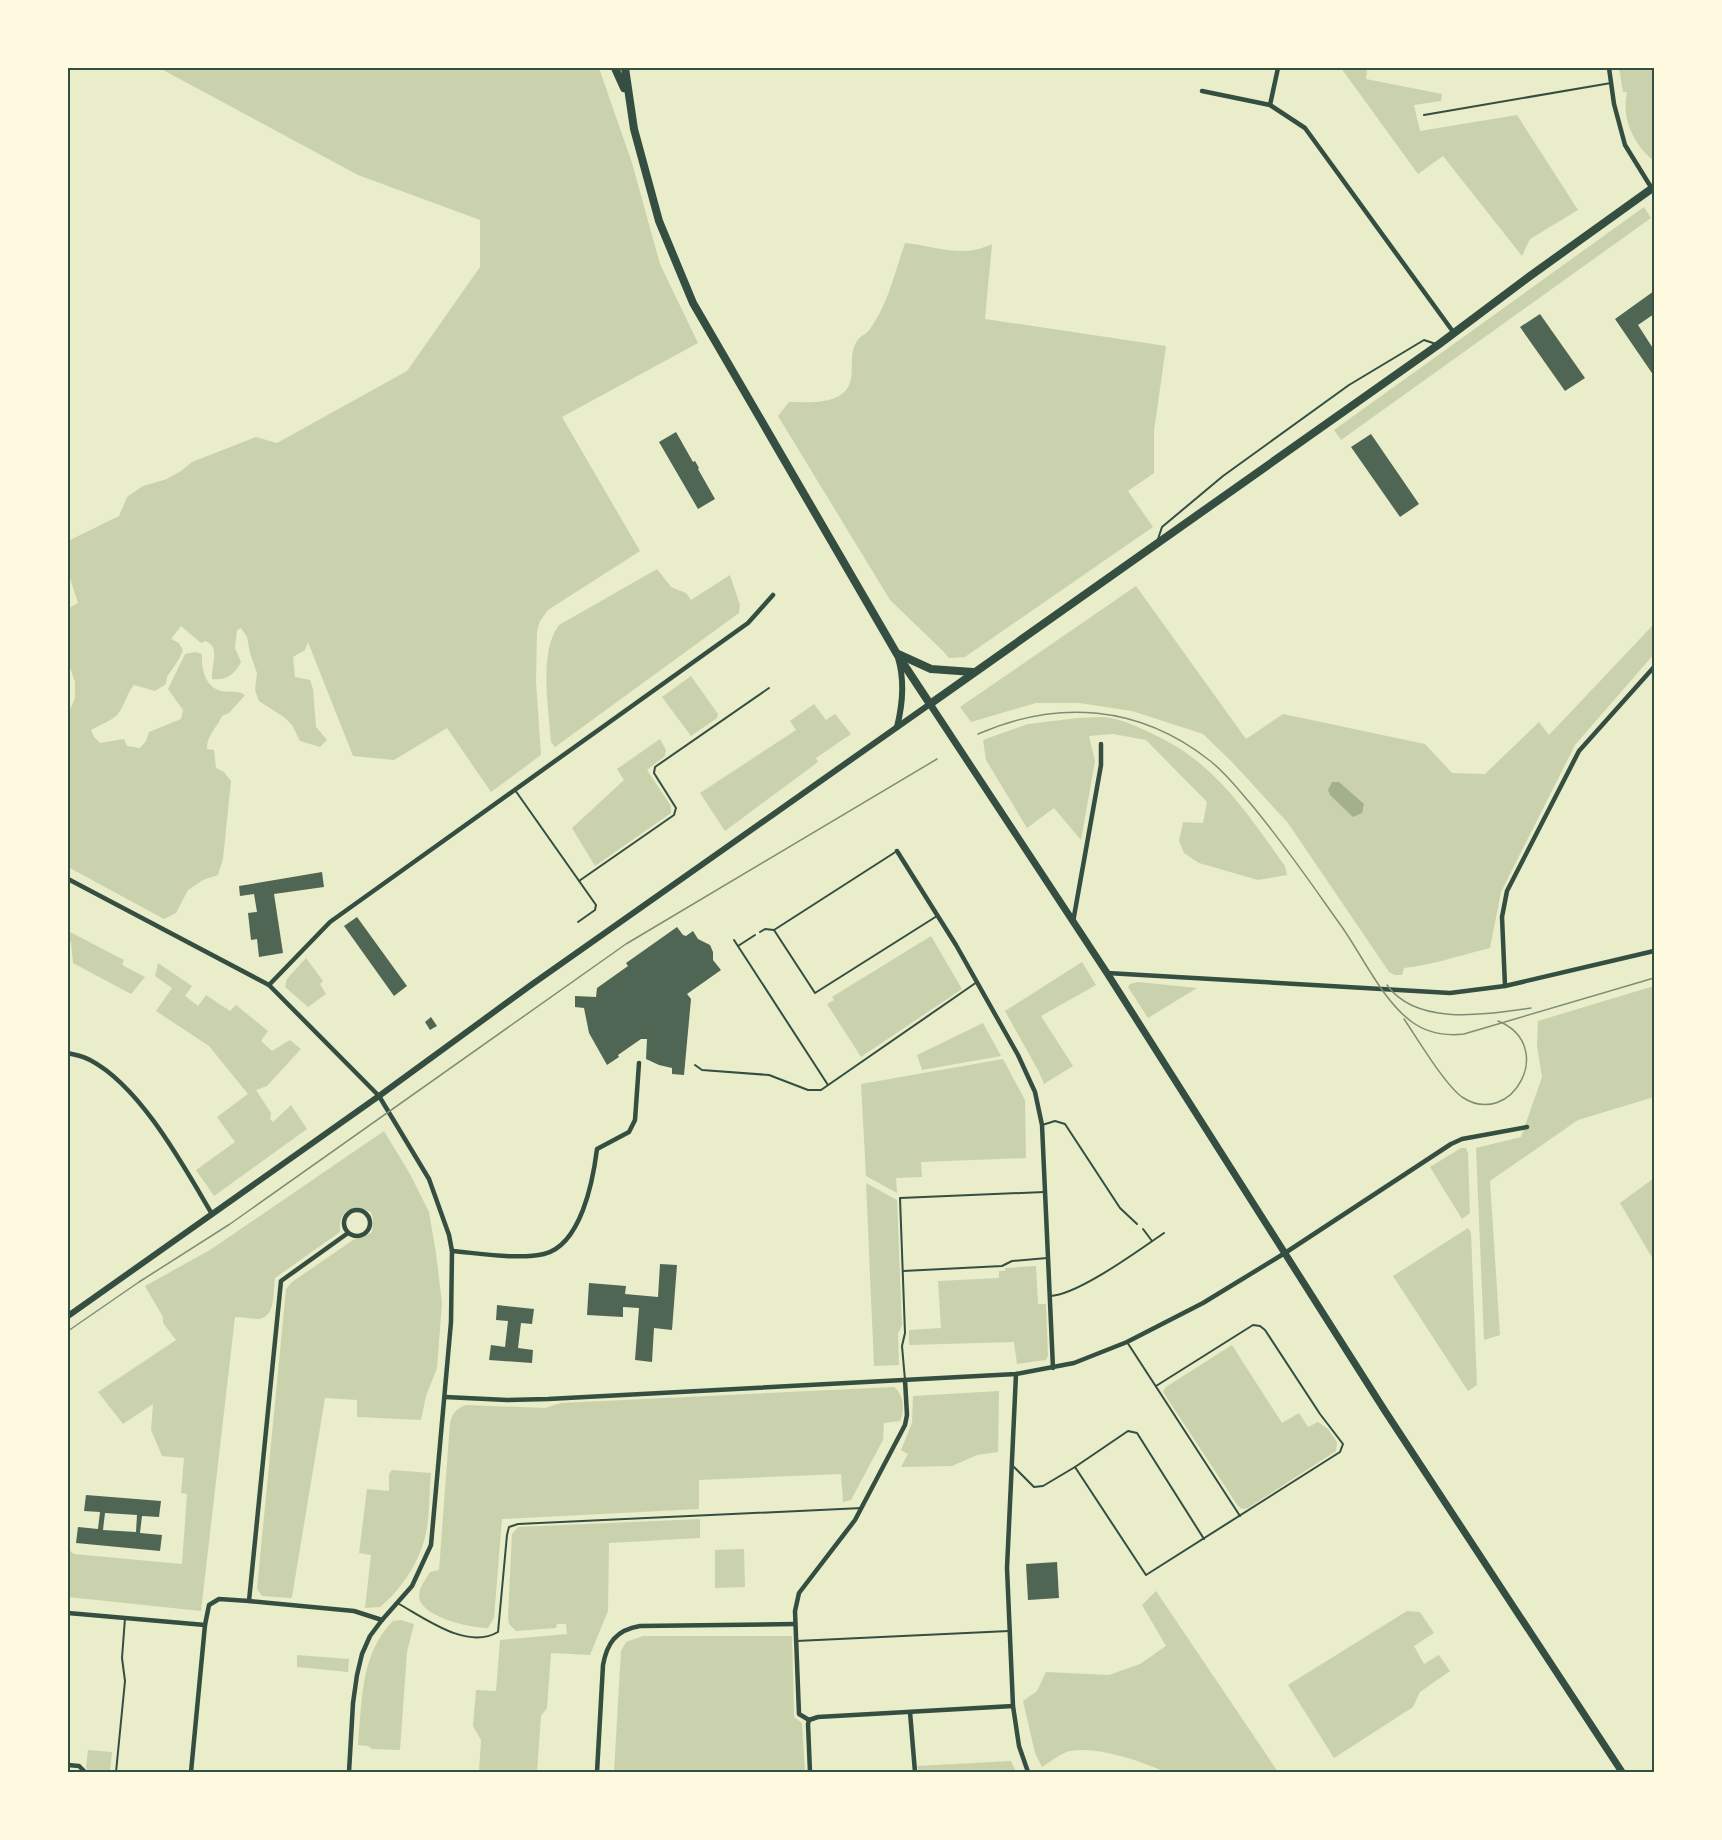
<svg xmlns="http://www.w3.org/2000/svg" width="1722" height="1840" viewBox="0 0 1722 1840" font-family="'Golos Text',sans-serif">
  <rect width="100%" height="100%" fill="#e9edc9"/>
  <g fill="#cad2ad">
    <path d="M172,68h427l33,95 28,101 38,79 -136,74 78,134 -92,59 -8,11 -3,10 -1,51 5,73 -50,37 -44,-64 -53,32 -41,-4 -45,-114 -3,8 -12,7 2,20 15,3 3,9 3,38 11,13 -7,7 -20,-6 -8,-16 -7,-7 -26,-17 -4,-11 2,-17 -7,-20 -3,-16 -6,-9 -4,2 -2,18 6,14c-6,12 -15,19 -29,17 -1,-14 9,-33 -7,-38l-4,2 -20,-17 -10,13 8,4 4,7 -4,9 -12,18 -1,7 -11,7 -21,-6c-8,9 -9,21 -17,30 -6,6 -18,10 -26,15l3,7 6,6 24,-4 3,7 13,2 6,-7 3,-9 32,-13 2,-9 -15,-21 17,-35 10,-2 7,2c-1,14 3,33 19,37 9,2 15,-2 24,4l-16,18 -7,3c-5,12 -15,18 -15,33l7,1 2,18 8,4 7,9 -8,78 -5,16 -15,5 -15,10 -12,23 -12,6 -96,-52v-153l7,-16v-16l-7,-20 1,-54 9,-5 -10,-31v-31l51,-25 8,-19 16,-11 24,-7 14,-8 11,-9 64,-25 21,6 130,-72 73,-104v-47l-122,-45 -195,-105z"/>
    <path d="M1341,68h26l-1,11 76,15 -1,7 -27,4 6,26 97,-16 61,95 -48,29 -8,17 -79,-100 -25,18z"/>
    <path d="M1619,68h35v93c-20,-16 -33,-42 -27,-69h-4z"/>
    <path d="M1644,207l7,11 -310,222 -7,-10z"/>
    <path d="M905,243c32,3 56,16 87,1l-7,75 181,27 -12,85v42l-26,18 25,36 -188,130 -16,1 -6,-7 -53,-51 -112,-184 11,-14c15,0 36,2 50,-6 22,-13 6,-37 18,-55 3,-5 10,-7 13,-12 18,-25 25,-57 35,-86z"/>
    <path d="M657,569l14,18 15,6 5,7 39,-25 10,30 -1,8 -184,134 -4,-5c-2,-34 -13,-89 8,-117z"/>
    <path d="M1136,586l110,153 37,-25 142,30 27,29 33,1 54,-52 10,13 105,-111v30l-79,91 -74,147 -11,56c-29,7 -57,17 -86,20l-2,7h-7l-6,-3 -101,-149 -56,-61 -29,-28 -71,-23 -53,-8h-43l-65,19 -11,-15z"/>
    <path d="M691,676l27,38 -1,4 -26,18 -29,-39z"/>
    <path d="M814,704l12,16 9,-6 16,20 -35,24 2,4 -93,69 -25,-38 96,-63 -6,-9z"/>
    <path d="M1078,718c10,0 22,-2 32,0 14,2 30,10 43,16 63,29 93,78 132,132l2,9 -29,5 -59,-17 -15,-10 -5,-12 4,-19 20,1 4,-21 -61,-62 -33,-6 -24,2 6,25 -14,79 -27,-32 -27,20 -41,-68 -3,-20 45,-16z"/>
    <path d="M660,739l6,11 -1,6 -18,14 24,36v7l-76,53 -23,-38 52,-48 -7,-11z"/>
    <path d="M68,931l56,29 -2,5 23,12 -14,17 -58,-31 -2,-21 -3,-1z"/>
    <path d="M931,936l31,53 -101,68 -34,-53 7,-4 -2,-3z"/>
    <path d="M306,958l17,23 -3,3 6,10 -18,13 -23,-20 2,-8z"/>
    <path d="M1082,962l14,23 -55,31 32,50 -29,18 -5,-12 -34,-61z"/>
    <path d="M158,963l34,23 -7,10 13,10 8,-11 24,16 6,-6 32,26 -7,10 11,10 18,-11 11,9 -34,37 -11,4 15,23 -1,6 3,3 18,-17 16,24 -93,67 -18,-26 39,-28 -18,-25 31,-23 -39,-48 -53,-35 16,-23 -17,-12z"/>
    <path d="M1138,982l59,6 -49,30 -20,-31 2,-3z"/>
    <path d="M1654,986v111l-76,23 -88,61 10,154 -16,5 -8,-192 45,-11 21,-60 -5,-31 1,-25z"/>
    <path d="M983,1023l18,33 -79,14 -5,-15z"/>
    <path d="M1003,1059l22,41 1,58 -105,4 1,15 -26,1 1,15 -31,-17 -5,-92z"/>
    <path d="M384,1131l26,43 19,38 7,41 6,50 -5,65 -11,28 -5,24 -64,-3v-17l-32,-2 -33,199 -2,1 -28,-2 -5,-7 29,-300 6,-7 61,-42 10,-3 9,-5 1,-13 -2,-7c-19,-9 -33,-2 -31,20l-65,46c-2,13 1,39 -16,41 -8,0 -17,-2 -24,-2l-34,294 -133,-14v-48l6,5 108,10 5,-70 -6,-1 3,-35 -22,-2 -11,-26 2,-26 -30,20 -25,-32 78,-52 -13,-17v-6l-18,-31 65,-36z"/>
    <path d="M1461,1148h5l2,5 2,60 -8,6 -32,-52z"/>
    <path d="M1654,1178v83l-34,-58z"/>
    <path d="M866,1183l31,17 5,125 -4,9 1,31 -25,1z"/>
    <path d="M1468,1228l3,5 6,152 -9,6 -75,-115z"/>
    <path d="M1036,1266l2,38h8l2,52 -2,4 -29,4 -3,-22 -105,3v-15l32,-2 -3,-47 61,-3v-7h6v-3z"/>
    <path d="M1232,1345l50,78 17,-10 9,14 10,-5 10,7 9,13 -1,9 -88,57 -6,1 -4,-3 -75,-114 3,-5z"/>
    <path d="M894,1387c10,8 11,23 6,34l-16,2 -1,17 -32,60 -8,2 -2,-28 -142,6v29l-197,10 -8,99 -6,10c-16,0 -71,-11 -69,-34 1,-8 8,-16 11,-22l9,-2 11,-147c3,-11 6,-14 16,-18l79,3 16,-5z"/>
    <path d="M999,1391l-1,61 -21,3 -25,11 -51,1 7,-13 -7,-4 11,-27 1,-27z"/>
    <path d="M392,1470l39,3c-2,20 -1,41 -5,60 -6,28 -24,56 -46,74l-15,1 6,-53 -12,-2 8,-64 22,2v-17z"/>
    <path d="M700,1519v19l-91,5 -1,68 -18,44 -39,-2 -4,55 -6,8 -4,56h-58l2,-32 -8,-14 3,-36 20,1 4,-51 67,-6 -1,-10h-9l-1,4 -40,3 -7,-7 -1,-7 4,-83 6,-7z"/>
    <path d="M744,1549l1,38 -30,1v-38z"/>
    <path d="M1156,1591l122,181h-113c-24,-11 -68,-26 -95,-21 -9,2 -20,11 -28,16l-7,-14 -12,-52 14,-10 9,-19 63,3 31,-11 26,-18 -24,-41z"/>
    <path d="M1407,1611l13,1 14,21 -20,13 10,18 15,-9 11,16 -30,21 -7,15 -79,51 -46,-73z"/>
    <path d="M401,1620l13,4 -7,28 -7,98 -28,-1 -4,-3 -10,-1c4,-43 2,-91 35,-124z"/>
    <path d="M643,1636h149l2,81 8,6 3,49h-191l7,-121 5,-9z"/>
    <path d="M297,1655l52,4 -1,13 -51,-5z"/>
    <path d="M88,1750l24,2 -2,20h-22l-2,-5z"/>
    <path d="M1011,1761l5,11h-97l-2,-6z"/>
  </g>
  <path fill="#a3b18a" d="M1332,782h7l25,22 -2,9 -9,4 -23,-22 -2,-5z"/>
  <g fill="#4f6655" fill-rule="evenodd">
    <path d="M1654,291v23l-16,11 16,25v26l-39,-57z"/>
    <path d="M1540,314l45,64 -20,13 -45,-64z"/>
    <path d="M676,432l17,30 2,-1 4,7 -1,1 17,30 -17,10 -39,-67z"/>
    <path d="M1371,434l48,70 -19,13 -49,-70z"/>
    <path d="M322,872l2,15 -50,7 9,59 -24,4 -2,-18 -6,1 -3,-27 9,-1 -3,-18 -14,2 -1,-10z"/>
    <path d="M357,917l50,69 -13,10 -50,-70z"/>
    <path d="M677,927l6,8 3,1 7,-5 5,8 12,6 3,7v8l8,10 -34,24 4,5 -7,76 -12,-1v-6l-13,-3 -13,-6 1,-20h-6l-23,16 1,2 -12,8 -18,-32 -5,-25 -9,-1v-11l21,1 1,-9 31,-22 -2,-3z"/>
    <path d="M431,1017l6,9 -7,4 -5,-8z"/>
    <path d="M660,1264l17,1 -5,65 -18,-2 -2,34 -17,-2 4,-52 -16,-1v10l-36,-2 2,-32 37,3 -1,8 33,3z"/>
    <path d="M497,1305l37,4 -2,15 -11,-1 -3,25 15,2 -1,13 -43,-3 2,-15 14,2 3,-26 -12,-1z"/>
    <path d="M86,1495l75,6 -2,16 -17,-1 -2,17 22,2 -2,16 -84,-8 2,-16 20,2 2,-17 -16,-1zM105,1513l32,2 -1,17 -33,-2z"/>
    <path d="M1057,1562l2,36 -31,2 -2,-36z"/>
  </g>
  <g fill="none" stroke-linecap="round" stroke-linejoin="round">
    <g stroke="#344e41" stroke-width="2">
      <path d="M1424,115l187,-32"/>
      <path d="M1158,539l4,-12 61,-51 126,-91 75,-45 12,4"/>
      <path d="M515,790l81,115 -1,5 -17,12"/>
      <path d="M897,851l-123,79 41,63 122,-77"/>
      <path d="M579,881l95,-66 2,-7 -22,-35 1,-6 114,-79"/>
      <path d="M760,932l5,-3 9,1"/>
      <path d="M734,940l94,145"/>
      <path d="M738,946l17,-11"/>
      <path d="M695,1065l7,5 67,5 39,15h13l156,-108"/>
      <path d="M1042,1125l13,-4 10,3 55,84 17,16"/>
      <path d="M1143,1229l9,12"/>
      <path d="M903,1271l99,-5 10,-5 35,-3"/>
      <path d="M1050,1296c28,-1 89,-46 114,-63"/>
      <path d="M1127,1342l113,174"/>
      <path d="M905,1380l-3,-34 3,-13 -5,-135 144,-6"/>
      <path d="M1013,1466l21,21 9,-1 32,-19 71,108 194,-123 3,-8 -23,-30 -55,-84 -5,-4 -7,-1 -97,61"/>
      <path d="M1075,1467l53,-36 9,2 67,106"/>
      <path d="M399,1604c27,15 68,46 99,28l9,-97 2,-8 9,-3 344,-16"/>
      <path d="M796,1641l213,-10"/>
      <path d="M116,1772l9,-91 -3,-23 3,-40"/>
    </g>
    <g stroke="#344e41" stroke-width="4.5">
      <path d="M1609,68l5,36 11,41 29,47"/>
      <path d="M1202,91l68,14 35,23 149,205"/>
      <path d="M1270,105l8,-37"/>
      <path d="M897,851l59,94 62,110 17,37 7,33 11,243"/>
      <path d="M68,879l201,106 110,111 50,83 20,56 3,16 -1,71 -20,223 -19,41 -30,34 -12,16 -8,18 -5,21 -4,28 -4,69"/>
      <path d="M1073,922l28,-157v-21"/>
      <path d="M1107,973l343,20 55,-7 149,-35"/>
      <path d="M269,985l61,-63 418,-299 25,-28"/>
      <path d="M1505,986l-3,-69 5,-26 72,-140 75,-84"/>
      <path d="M68,1053c7,2 15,3 22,7 50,26 93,105 122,154"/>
      <circle cx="357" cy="1223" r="13"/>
      <path d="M452,1251c25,2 67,9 92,3 37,-9 49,-73 53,-105l32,-17 6,-12 4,-57"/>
      <path d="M1016,1374l-9,194 6,138 6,40 9,26"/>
      <path d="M445,1397l62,3 41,-1 468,-25 58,-11 53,-21 76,-39 82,-50 166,-109 11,-5 65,-12"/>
      <path d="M249,1601l32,-320 67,-48"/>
      <path d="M68,1613l137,12"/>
      <path d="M910,1712l5,60"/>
      <path d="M809,1720l-10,-6 -4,-103 4,-18 56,-73 50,-95 2,-10 -2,-35"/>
      <path d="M809,1720l9,-3 195,-11"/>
      <path d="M809,1720l-1,4 2,48"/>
      <path d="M68,1765l11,1 6,6"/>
      <path d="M191,1772l14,-147 4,-20 10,-6 30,2 105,10 28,9"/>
      <path d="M597,1772l6,-107c4,-22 13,-35 37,-39l155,-2"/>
    </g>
    <g stroke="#344e41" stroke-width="6">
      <path d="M897,727c6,-24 8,-46 1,-69"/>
      <path d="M68,1316l311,-220 152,-111 399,-281"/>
    </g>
    <path stroke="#344e41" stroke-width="7" d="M930,704l177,269 278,438 237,361"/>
    <g stroke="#344e41" stroke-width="8">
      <path d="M615,68l9,20"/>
      <path d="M625,68l9,61 25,92 34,82 204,351 33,50 508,-359 92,-69 124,-89"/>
      <path d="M898,654l33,15 42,3"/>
    </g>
    <g stroke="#7c8e77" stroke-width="1.5">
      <path d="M978,734c80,-35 161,-29 231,26 16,12 28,28 41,43 33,39 62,82 92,124 21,30 41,74 70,95 15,11 34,14 52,12l190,-56"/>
      <path d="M1387,985c30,42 100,29 144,23"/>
      <path d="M1404,1019c13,19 41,66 58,78 50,33 96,-52 36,-76"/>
      <path d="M68,1331l71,-49 91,-58 396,-280 311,-185"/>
    </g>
  </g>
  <rect width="1722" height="1840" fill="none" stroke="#fefae0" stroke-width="138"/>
  <rect x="69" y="69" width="1584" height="1702" fill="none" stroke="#344e41" stroke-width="2"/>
</svg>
